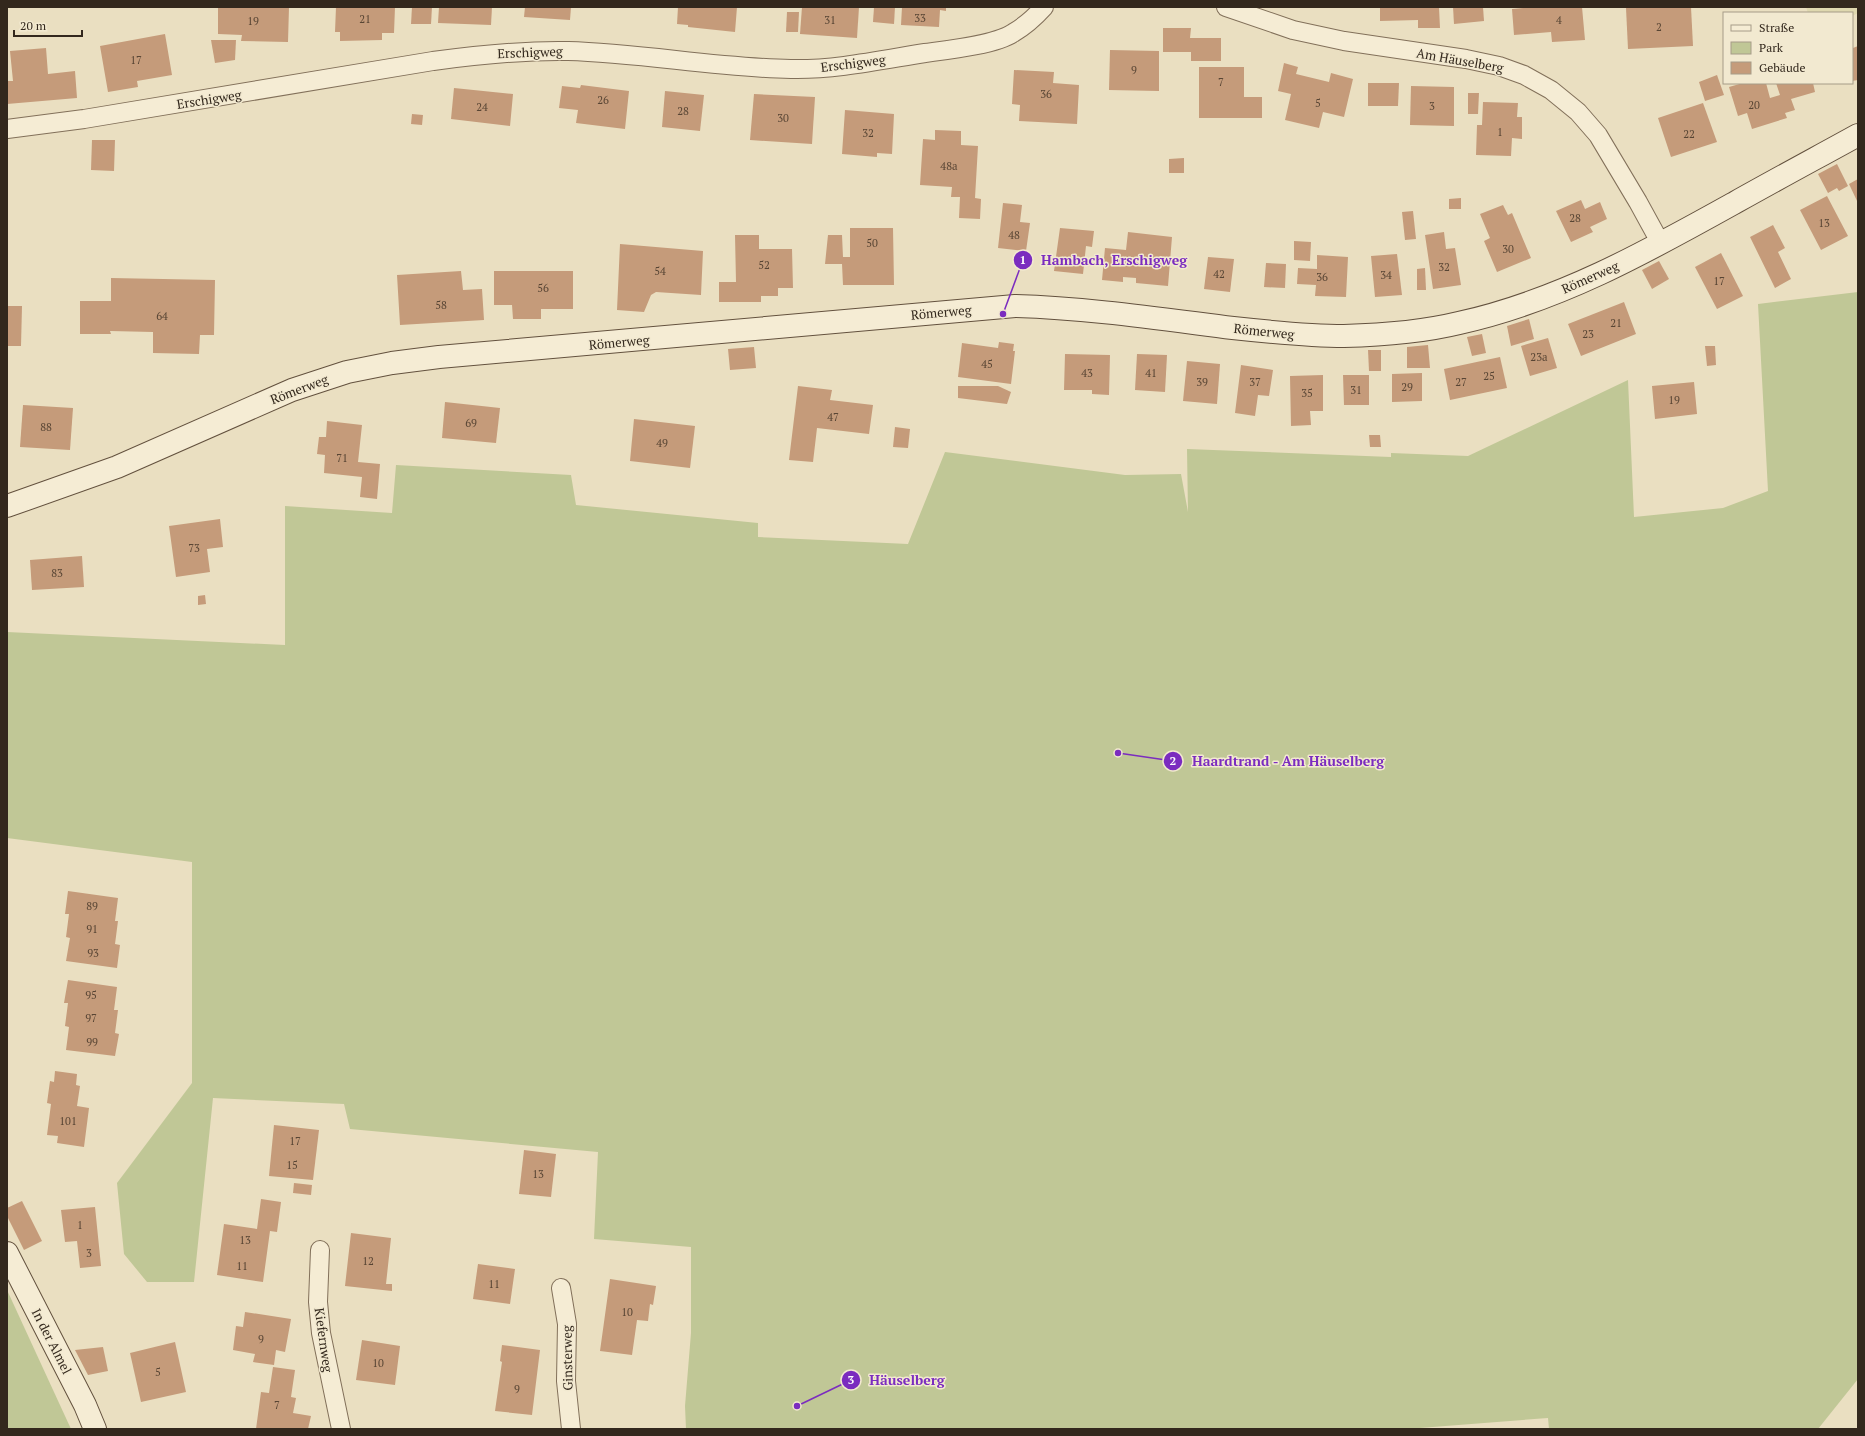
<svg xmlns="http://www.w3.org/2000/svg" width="1865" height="1436" viewBox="0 0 1865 1436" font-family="'PT Serif',serif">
  <rect width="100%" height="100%" fill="#eadfc1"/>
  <path fill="#dfd8af" d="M1806,7h52v6l-6,3v-3h-44z"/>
  <g fill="#c0c796">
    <path d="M1858,292v1087l-40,50h-269l-1,-11 -141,11h-721l-1,-23 6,-73v-86l-97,-8 4,-87 -248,-23 -6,-25 -131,-6 -19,184h-47l-23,-28 -7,-71 75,-100v-221l-185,-24v-206l278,13v-139l107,7 4,-48 175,10 5,30 182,18v14l150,7 37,-92 180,23 56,-1 7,38 -1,-63 204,8v-4l77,3 160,-76 6,137 89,-9 45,-17 -10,-187z"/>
    <path d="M7,1290l64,139h-64z"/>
  </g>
  <g fill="#c59b7a">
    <path d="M218,7h71l-1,35 -47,-1 1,-6 -24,-1z"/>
    <path d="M336,7h59l-1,26h-12v7l-42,1v-9h-5z"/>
    <path d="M412,7h20l-1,17h-20z"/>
    <path d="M439,7h53l-1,18 -53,-2z"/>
    <path d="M525,7h46l-1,13 -46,-3z"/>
    <path d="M678,7h59l-2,25 -47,-5v-2l-11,-1z"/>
    <path d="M802,7h57l-2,31 -57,-4z"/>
    <path d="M874,7h21l-1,17 -21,-2z"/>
    <path d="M902,7h44v4l-6,-1 -1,17 -38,-2z"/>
    <path d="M1380,7h59l1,21h-22v-8l-38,1z"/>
    <path d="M1453,7h30l1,14 -30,3z"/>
    <path d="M1533,7h49l3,33 -33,2 -1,-10 -37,3 -2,-26z"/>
    <path d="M1691,7l2,39 -65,3 -2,-41z"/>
    <path d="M787,12h12l-1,20h-12z"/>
    <path d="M1163,28h28l-1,10h31v23h-30v-9h-28z"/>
    <path d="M165,34l7,41 -35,6 1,6 -30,5 -8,-46z"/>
    <path d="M211,40h25l-1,20 -20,3z"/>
    <path d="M1852,45l1,3 5,-2v34l-6,1z"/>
    <path d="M46,48l2,26 27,-3 2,27 -70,6v-23h6l-3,-30z"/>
    <path d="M1110,50l49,1v40l-50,-1z"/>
    <path d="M1284,63l14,4 -2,7 33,8 2,-9 22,6 -9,38 -21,-5 -4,16 -34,-8 6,-26 -13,-3z"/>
    <path d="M1199,67h45v30h18v21h-63z"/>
    <path d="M1014,70l40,2 -1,11 26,2 -2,39 -58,-3 1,-16 -8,-1z"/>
    <path d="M1717,75l7,20 -19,6 -6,-19z"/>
    <path d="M1368,83h31l-1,23h-30z"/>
    <path d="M1743,83h23l4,15 10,-3 -4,-12h37l2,9 -24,7 4,11 -10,3 2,5 -35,11 -5,-16 -9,3 -9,-29z"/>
    <path d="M581,85l48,6 -4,38 -49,-6 2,-13 -19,-2 3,-22 18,2z"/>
    <path d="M1411,86l43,1v39l-44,-1z"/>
    <path d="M454,88l59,6 -3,32 -59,-7z"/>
    <path d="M665,91l39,4 -4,36 -38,-4z"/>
    <path d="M1468,93h11l-1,21h-10z"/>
    <path d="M754,94l61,3 -3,47 -62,-4z"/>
    <path d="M1483,102l35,1 -1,14h5v22l-10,-1 -1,18 -35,-1 1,-30h5z"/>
    <path d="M1703,103l14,39 -46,15 -13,-39z"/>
    <path d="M845,110l49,4 -2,40 -15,-1v4l-35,-3z"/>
    <path d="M412,114l11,1 -1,10 -11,-1z"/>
    <path d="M935,130l26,1v14l17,1 -3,52 6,1 -1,20 -21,-1 1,-21h-9l1,-10 -32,-2 3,-46 12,1z"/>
    <path d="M92,140h23l-1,31 -23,-1z"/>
    <path d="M1184,158v15h-15v-14z"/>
    <path d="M1837,164l11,22 -9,5 -2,-3 -9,5 -10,-19z"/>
    <path d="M1858,179v24l-9,-19z"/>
    <path d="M1827,196l21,40 -27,14 -21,-40z"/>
    <path d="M1461,198v11h-12v-10z"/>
    <path d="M1581,200l4,9 15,-7 7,17 -17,8 3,5 -22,10 -15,-31z"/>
    <path d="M1003,203l19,2 -2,17 10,1 -4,28 -28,-3z"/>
    <path d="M1503,205l5,10 4,-2 19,45 -34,14 -13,-31 6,-3 -10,-24z"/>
    <path d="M1413,211l3,28 -11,1 -3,-28z"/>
    <path d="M1773,225l12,23 -7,4 13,27 -16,9 -25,-51z"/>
    <path d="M850,228h43l1,57h-51l-1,-21h-17l3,-29h14l1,22h7z"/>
    <path d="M1060,228l34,3 -2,16 -6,-1 -3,28 -29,-3z"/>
    <path d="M1128,232l44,5 -4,49 -32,-3v-5l-13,-1v5l-21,-2 3,-32 21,2z"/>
    <path d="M1444,232l2,17 9,-1 6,37 -28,4 -8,-54z"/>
    <path d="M735,235h24v14h33l1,39h-15v8h-17v6h-42v-20h17z"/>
    <path d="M1294,241l17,1 -1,19 -16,-1z"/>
    <path d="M620,244l83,7 -2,44 -45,-3 -5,3 -7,17 -27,-2z"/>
    <path d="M1721,253l22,43 -26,13 -22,-42z"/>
    <path d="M1397,254l5,41 -27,2 -4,-41z"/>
    <path d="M1317,255l31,2 -2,40 -31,-1 1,-11 -19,-1 1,-16 19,1z"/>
    <path d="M1208,257l26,2 -4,33 -26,-3z"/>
    <path d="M1659,261l10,18 -17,10 -10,-19z"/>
    <path d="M1266,263l20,1 -1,24 -21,-1z"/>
    <path d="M1425,268l1,22h-9v-21z"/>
    <path d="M461,271l2,19 19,-1 2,31 -84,5 -3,-50z"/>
    <path d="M494,271h79v38h-32v10h-28l-1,-14h-18z"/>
    <path d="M111,278l104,2 -1,55h-14l-1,19 -46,-1v-21l-43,-1 1,3h-31v-33h31z"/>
    <path d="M1624,302l12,32 -55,22 -13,-32z"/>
    <path d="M7,306h15l-1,40h-14z"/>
    <path d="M1529,319l5,20 -23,7 -4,-20z"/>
    <path d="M1482,334l4,19 -14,3 -5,-19z"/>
    <path d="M1548,338l9,30 -27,8 -9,-30z"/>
    <path d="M999,342l15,2 -1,7h2l-4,33 -53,-7 4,-34 36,5z"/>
    <path d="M1428,345l2,23h-23v-21z"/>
    <path d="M1705,346h10l1,19 -9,1z"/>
    <path d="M754,347l2,21 -26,2 -2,-21z"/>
    <path d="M1368,350h13v21h-12z"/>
    <path d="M1065,354l45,1 -1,40 -17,-1v-4h-28z"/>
    <path d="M1137,354l30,1 -2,37 -30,-2z"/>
    <path d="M1500,357l7,31 -57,12 -6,-31z"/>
    <path d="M1187,361l33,3 -3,40 -34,-3z"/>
    <path d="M1241,365l32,5 -4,26 -11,-1 -3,21 -20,-3z"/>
    <path d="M1422,373v28l-30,1v-28z"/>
    <path d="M1323,375v36h-13l1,14 -20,1 -1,-50z"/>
    <path d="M1343,375h26v30h-25z"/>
    <path d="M1694,382l3,32 -42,5 -3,-33z"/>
    <path d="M798,386l34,4 -2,10 43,5 -4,29 -52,-6 -4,34 -24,-2z"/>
    <path d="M958,386h40l13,6 -4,12 -49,-6z"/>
    <path d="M445,402l55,6 -4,35 -54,-5z"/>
    <path d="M23,405l50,3 -3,42 -50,-3z"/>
    <path d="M634,419l61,7 -5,42 -60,-7z"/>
    <path d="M327,421l35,4 -4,37 22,2 -3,35 -17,-2 2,-20 -38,-4 1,-18 -8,-1 2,-17h7z"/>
    <path d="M895,427l15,2 -2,19 -15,-1z"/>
    <path d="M1369,435h11l1,12h-11z"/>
    <path d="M220,519l3,28 -16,2 3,23 -34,5 -7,-51z"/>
    <path d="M82,556l2,31 -52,3 -2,-30z"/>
    <path d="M205,595l1,9 -8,1v-9z"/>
    <path d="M68,891l50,7 -3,23h3l-3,23 5,1 -3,23 -51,-7 4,-23 -4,-1 3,-23h-4z"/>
    <path d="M68,980l49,7 -3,23h4l-3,23 4,1 -4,22 -49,-6 3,-23 -4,-1 3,-23h-4z"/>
    <path d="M55,1071l22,3 -1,11 4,1 -3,20 12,2 -5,39 -27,-4 1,-7 -11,-1 4,-31 -4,-1 3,-22 4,1z"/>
    <path d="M274,1125l45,5 -6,50 -44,-4z"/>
    <path d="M524,1150l32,4 -5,43 -32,-3z"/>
    <path d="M294,1183l18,2 -1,10 -18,-2z"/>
    <path d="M261,1199l20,3 -4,30 -7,-1 -7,51 -46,-7 7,-51 33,5z"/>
    <path d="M22,1201l20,40 -18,9 -17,-34v-8z"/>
    <path d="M95,1207l6,59 -21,2 -3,-27 -12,1 -4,-32z"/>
    <path d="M351,1233l40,5 -5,46h6v7l-47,-5z"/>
    <path d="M478,1264l37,5 -5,35 -37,-5z"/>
    <path d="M610,1279l46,7 -3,19 -3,-1 -2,17 -11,-1 -5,35 -32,-4z"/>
    <path d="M245,1312l46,7 -6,33 -9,-2 -2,15 -21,-3 2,-8 -22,-4 3,-24 7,1z"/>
    <path d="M362,1340l38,6 -5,39 -39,-5z"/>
    <path d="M175,1342l11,50 -45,10 -11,-49z"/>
    <path d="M502,1345l38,5 -8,65 -37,-4 7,-49 -2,-1z"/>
    <path d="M103,1347l5,24 -20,4 -13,-25z"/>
    <path d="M273,1367l22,3 -4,27 5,1 -3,15 18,3 -3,13h-52l5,-37 8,1z"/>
  </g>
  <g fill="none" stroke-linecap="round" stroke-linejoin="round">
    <defs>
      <g id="street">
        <path d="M1226,7l67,23 51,11 122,18 33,7 25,9 27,15 27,22 20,23 40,67 23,42"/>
        <path d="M7,129l77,-10 349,-58c45,-6 90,-11 135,-10 75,2 148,17 223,18 44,1 90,-9 134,-16 22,-3 70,-8 88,-20 12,-7 22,-16 31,-26"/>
        <path d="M320,1250l-2,52 3,31 20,96"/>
        <path d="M561,1288l6,36 -1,57 5,48"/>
      </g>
      <g id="secondary">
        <path d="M7,506l110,-39 175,-77 55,-18 45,-9 47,-6 576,-51c73,2 146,13 218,22 37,4 74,8 111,8 39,-1 78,-4 115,-13 100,-22 189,-72 277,-121 41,-23 82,-45 122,-67"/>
        <path d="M7,1253l78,152 10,24"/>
      </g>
    </defs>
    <use href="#street" stroke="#82705a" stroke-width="20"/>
    <use href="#secondary" stroke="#63513e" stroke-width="24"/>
    <use href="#street" stroke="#f5ecd4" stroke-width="18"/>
    <use href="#secondary" stroke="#f5ecd4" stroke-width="22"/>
  </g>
  <g text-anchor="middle" stroke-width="3" stroke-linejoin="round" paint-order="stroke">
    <g font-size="11" fill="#584534">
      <text x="920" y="22">33</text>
      <text x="365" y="23">21</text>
      <text x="830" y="24">31</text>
      <text x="1559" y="24">4</text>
      <text x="253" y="25">19</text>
      <text x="1659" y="31">2</text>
      <text x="136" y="64">17</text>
      <text x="1134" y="74">9</text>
      <text x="1221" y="86">7</text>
      <text x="1046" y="98">36</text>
      <text x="603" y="104">26</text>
      <text x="1318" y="107">5</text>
      <text x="1754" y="109">20</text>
      <text x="1432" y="110">3</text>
      <text x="482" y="111">24</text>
      <text x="683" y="115">28</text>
      <text x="783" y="122">30</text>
      <text x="1500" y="136">1</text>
      <text x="868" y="137">32</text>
      <text x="1689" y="138">22</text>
      <text x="949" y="170">48a</text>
      <text x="1575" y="222">28</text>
      <text x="1824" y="227">13</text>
      <text x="1014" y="239">48</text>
      <text x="872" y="247">50</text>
      <text x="1508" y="253">30</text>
      <text x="764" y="269">52</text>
      <text x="1444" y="271">32</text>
      <text x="660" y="275">54</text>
      <text x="1219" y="278">42</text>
      <text x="1386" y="279">34</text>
      <text x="1322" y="281">36</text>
      <text x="1719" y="285">17</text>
      <text x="543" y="292">56</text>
      <text x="441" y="309">58</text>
      <text x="162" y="320">64</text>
      <text x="1616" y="327">21</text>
      <text x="1588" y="338">23</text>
      <text x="1539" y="361">23a</text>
      <text x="987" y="368">45</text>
      <text x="1087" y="377">43</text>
      <text x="1151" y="377">41</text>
      <text x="1489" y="380">25</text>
      <text x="1202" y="386">39</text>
      <text x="1255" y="386">37</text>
      <text x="1461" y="386">27</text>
      <text x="1407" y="391">29</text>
      <text x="1356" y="394">31</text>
      <text x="1307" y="397">35</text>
      <text x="1674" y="404">19</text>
      <text x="833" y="421">47</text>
      <text x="471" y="427">69</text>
      <text x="46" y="431">88</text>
      <text x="662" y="447">49</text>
      <text x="342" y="462">71</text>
      <text x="194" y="552">73</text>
      <text x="57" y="577">83</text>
      <text x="92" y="910">89</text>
      <text x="92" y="933">91</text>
      <text x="93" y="957">93</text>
      <text x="91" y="999">95</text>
      <text x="91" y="1022">97</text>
      <text x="92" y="1046">99</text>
      <text x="68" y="1125">101</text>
      <text x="295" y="1145">17</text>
      <text x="292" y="1169">15</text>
      <text x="538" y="1178">13</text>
      <text x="80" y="1229">1</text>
      <text x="245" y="1244">13</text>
      <text x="89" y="1257">3</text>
      <text x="368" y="1265">12</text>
      <text x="242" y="1270">11</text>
      <text x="494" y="1288">11</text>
      <text x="627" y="1316">10</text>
      <text x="261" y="1343">9</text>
      <text x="378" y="1367">10</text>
      <text x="158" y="1376">5</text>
      <text x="517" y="1393">9</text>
      <text x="277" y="1409">7</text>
    </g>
    <g font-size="13" fill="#33281d" stroke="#f2e9d0">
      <text transform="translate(530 52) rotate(-2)" y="5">Erschigweg</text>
      <text transform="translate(1460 60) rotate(10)" y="5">Am Häuselberg</text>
      <text transform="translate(853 63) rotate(-7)" y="5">Erschigweg</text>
      <text transform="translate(209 99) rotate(-9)" y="5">Erschigweg</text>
      <text transform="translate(1590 277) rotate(-24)" y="5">Römerweg</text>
      <text transform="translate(941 312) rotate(-5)" y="5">Römerweg</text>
      <text transform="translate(1264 331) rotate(6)" y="5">Römerweg</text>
      <text transform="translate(619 342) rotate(-5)" y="5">Römerweg</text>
      <text transform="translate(299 389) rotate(-21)" y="5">Römerweg</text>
      <text transform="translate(324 1340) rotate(82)" y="5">Kiefernweg</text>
      <text transform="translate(52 1341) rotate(63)" y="5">In der Almel</text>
      <text transform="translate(567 1358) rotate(-91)" y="5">Ginsterweg</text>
    </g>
  </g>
  <path fill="none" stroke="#7b2cbf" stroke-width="1.5" d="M1003 314L1023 260M1118 753L1173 761M797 1406L851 1380"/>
  <g fill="#7b2cbf" stroke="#f2e9d0" stroke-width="1.5">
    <circle cx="1003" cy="314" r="4"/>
    <circle cx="1118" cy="753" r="4"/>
    <circle cx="797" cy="1406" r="4"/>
    <circle cx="1023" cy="260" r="10"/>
    <circle cx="1173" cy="761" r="10"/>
    <circle cx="851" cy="1380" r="10"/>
  </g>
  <g font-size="12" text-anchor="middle" font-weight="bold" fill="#fff">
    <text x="1023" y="264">1</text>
    <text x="1173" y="765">2</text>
    <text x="851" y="1384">3</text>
  </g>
  <g font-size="14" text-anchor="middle" font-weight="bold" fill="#7b2cbf" stroke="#f2e9d0" stroke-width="3" stroke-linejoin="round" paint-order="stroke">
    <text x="1114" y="265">Hambach, Erschigweg</text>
    <text x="1288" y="766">Haardtrand - Am Häuselberg</text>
    <text x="907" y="1385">Häuselberg</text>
  </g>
  <rect width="1865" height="1436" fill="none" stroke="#33281d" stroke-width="16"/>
  <rect x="1723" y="12" width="130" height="72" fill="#f2e9d0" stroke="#a69c88"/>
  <rect x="1731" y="25" width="20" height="6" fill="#f5ecd4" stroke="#a69c88"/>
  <text x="1759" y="32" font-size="12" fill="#33281d">Straße</text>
  <rect x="1731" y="42" width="20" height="12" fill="#c0c796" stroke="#a69c88"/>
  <text x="1759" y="52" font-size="12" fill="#33281d">Park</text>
  <rect x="1731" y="62" width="20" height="12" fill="#c59b7a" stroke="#a69c88"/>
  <text x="1759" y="72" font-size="12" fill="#33281d">Gebäude</text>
  <path d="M14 30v6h68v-6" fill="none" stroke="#33281d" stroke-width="2"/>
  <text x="20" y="30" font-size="12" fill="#33281d" stroke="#f2e9d0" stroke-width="3" paint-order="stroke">20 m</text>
</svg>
